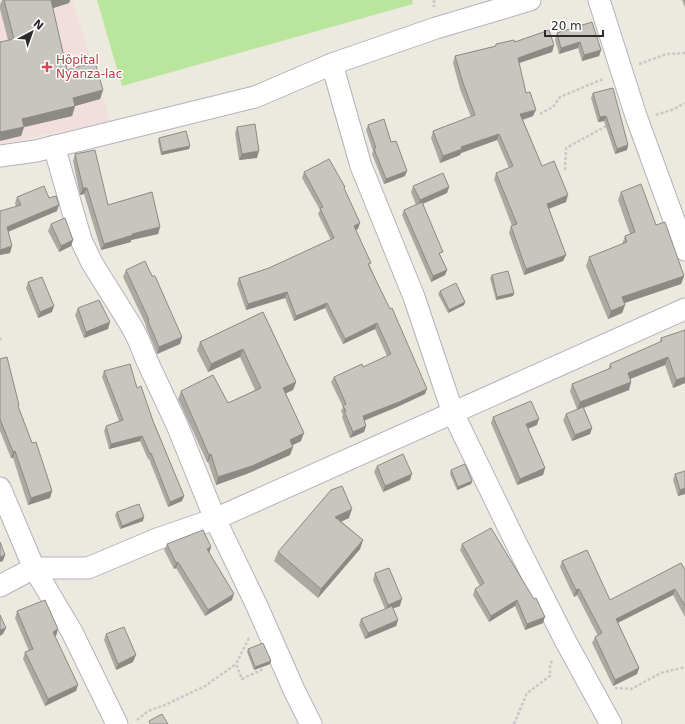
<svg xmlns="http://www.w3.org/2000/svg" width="685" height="724" viewBox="0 0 685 724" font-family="'DejaVu Sans',sans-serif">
  <rect width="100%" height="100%" fill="#ece9df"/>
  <path fill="#f2dfdd" d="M0,0h72l35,110 3,13 -58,10 -52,12z"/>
  <path fill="#bae59c" d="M97,0h315l1,4 -291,82z"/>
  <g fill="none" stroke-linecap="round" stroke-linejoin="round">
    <defs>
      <g id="minor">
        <path d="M599,0l37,116 49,134"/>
        <path d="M332,64l29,102 53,131 39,116 60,124 53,105 45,82"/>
        <path d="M54,146l27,94 11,23 40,64 7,14 8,20 30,64 38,94 42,87 37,84 17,34"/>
        <path d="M0,156l36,-5 219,-54 77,-33 104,-36 94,-28"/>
        <path d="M0,488l34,80 38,64 45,92"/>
        <path d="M0,586l34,-18h54l69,-29 58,-20 470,-210"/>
      </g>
    </defs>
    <use href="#minor" stroke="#b2b3be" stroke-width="23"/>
    <g stroke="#c8c8c8" stroke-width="2.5" stroke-dasharray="3 2" stroke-linecap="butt">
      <path d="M434,0v7"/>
      <path d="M639,64l28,-10 18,-1"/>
      <path d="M540,114l13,-7 7,-10 43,-18"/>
      <path d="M656,115l18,-6 11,-6"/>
      <path d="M565,170l1,-22 42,-23"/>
      <path d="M0,339h2"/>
      <path d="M249,638l-13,26 6,15 21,-10"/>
      <path d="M615,688l16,1 30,-16 24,-6"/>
      <path d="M137,720l11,-9 17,-6 40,-19 31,-22"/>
      <path d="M514,724l13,-31 23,-17v-12l3,-4"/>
    </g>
    <use href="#minor" stroke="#fff" stroke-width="21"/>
  </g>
  <g fill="#aca9a3">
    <path d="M2,0h68l-1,3 -16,5 14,62 36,20 -3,9 -25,7 -3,10 -48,11 -3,9 -13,-96 -8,-31v-4z"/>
    <path d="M682,0h3v8z"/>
    <path d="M557,33l44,17 -2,6 -17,5 -4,-13 -19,6 -4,-14z"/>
    <path d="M515,42l39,3 -2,7 -33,11 7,30 7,23 -10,4 19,46 24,36 -17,7 17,46 -3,6 -39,14 -15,-42 2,-7h1l-18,-47 2,-6 13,-5 -12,-28 -36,13 -1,2 -20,8 -9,-25 2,-7 38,-14 -11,-28 -7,-26 2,-7 40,-10 1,-2z"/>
    <path d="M593,93l35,52 -1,5 -12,4 -11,-33 -6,1 -7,-24z"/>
    <path d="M368,125l37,51 -21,8 -12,-30 1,-3 -7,-21z"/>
    <path d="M237,127l20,31 -18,2 -4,-27z"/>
    <path d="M159,138l31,8 -1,3 -28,6 -3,-14z"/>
    <path d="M75,154l33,51 52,22 -2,7 -27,6v2l-30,8 -17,-56 -4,1 -7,-34z"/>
    <path d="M304,172l40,17 14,40 -3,1 15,36 55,128 -28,13 -33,14 2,5 -2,6 -14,6 -8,-21 1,-2 -2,-4 2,-4 -12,-25 3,-5 29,-10 24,-11 -12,-27 -32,15 -18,-36 -31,13 -9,-23 -39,12 -9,-26 2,-6 30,-10 62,-28 -13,-26 2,-4 -18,-32z"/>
    <path d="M413,186l36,1 -2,6 -24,11 18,53 6,13 -2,5 -14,7 -29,-67 2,-5 12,-5 -5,-13z"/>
    <path d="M621,192l35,33 28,51 -3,8 -57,19 1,2 -3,8 -14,6 -22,-53 3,-9 33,-13 3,-8 5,-2 -12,-34z"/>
    <path d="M17,197l32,1 8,13 -49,21 2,21 -10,2 16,-48 -1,-4z"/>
    <path d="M51,224l22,16 -2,6 -12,6 -11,-21z"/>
    <path d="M126,270l56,67 -2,7 -23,10 -11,-27v-2l-23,-48z"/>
    <path d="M492,275l22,18 -1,3 -17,4 -6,-22z"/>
    <path d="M28,282l24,30 -14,6 -12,-30z"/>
    <path d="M440,291l25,11 -1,3 -16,8 -10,-19z"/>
    <path d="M78,308l30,21 -24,9 -9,-23z"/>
    <path d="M263,312l33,70 -3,8 -7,3 15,48 -9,4 1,2 -3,8 -41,18 -33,12 -8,-23h-1l-29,-63 3,-8 47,12 27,-13 -15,-33 -32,15 -11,-22 3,-8z"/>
    <path d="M685,330v53l-12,5 -8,-23 -35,14 1,3 -2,8 -45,18 8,20 -2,6 -18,7 -9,-21 3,-6 11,-5 -7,-18 2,-7 36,-14 2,-6 49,-21 2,-5z"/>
    <path d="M0,359l32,84 20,48 -2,7 -22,7 -15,-47h-2l-11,-27z"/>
    <path d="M104,371l33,17 16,33 31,75 -2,5 -14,6 -19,-48h-1l-8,-18 -31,8 -5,-18 2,-5 13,-5 -17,-44z"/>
    <path d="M493,417l44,8 -9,4 17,39 -2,7 -26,10 -26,-62z"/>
    <path d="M377,466l33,14 -27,12 -9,-20z"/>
    <path d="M451,470l21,11 -1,3 -14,6 -7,-16z"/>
    <path d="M675,474l10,20 -7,2 -5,-16z"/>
    <path d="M331,490l18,28 -8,3 22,19 -3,9 -42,49 -44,-37 4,-9z"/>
    <path d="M117,512l26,9 -23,8 -5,-14z"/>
    <path d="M167,544l44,3 -2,6 23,47 -27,16 -29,-48 -2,1 -10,-19z"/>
    <path d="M462,544l81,79 -18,7 -10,-24 -26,16 -16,-27 2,-6 5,-3 -20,-36z"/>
    <path d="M562,561l48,39 75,-30v47l-12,-22 -55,28 21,45 -2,6 -24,12 -21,-43 3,-6 3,-1 -21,-41 -3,2 -14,-30z"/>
    <path d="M375,573l25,33 -7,2 5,12 -2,6 -31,13 -6,-14 2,-6 24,-10 -12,-29z"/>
    <path d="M17,611l39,25h-1l21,55 -31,15 -22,-47 2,-7 4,-1 -14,-33z"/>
    <path d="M106,634l27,28 -17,8 -12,-30z"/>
    <path d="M248,649l23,12 -1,3 -16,6 -7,-18z"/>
  </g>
  <g fill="#8c8a85">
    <path d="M51,0h19l-1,3 -22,7z"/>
    <path d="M580,42l-2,6 -19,6 2,-6z"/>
    <path d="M554,45l-2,7 -36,12 2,-6z"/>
    <path d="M601,50l-2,6 -17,5 2,-6z"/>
    <path d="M103,90l-3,9 -25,7 -3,10 -48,11 -3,9 -21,5v-9l22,-13 51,-21z"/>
    <path d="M536,110l-3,6 -15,5 2,-7z"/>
    <path d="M606,116l-2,5 -6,1 2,-5z"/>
    <path d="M499,134l-2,6 -36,13 -1,2 -20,8 3,-7 18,-9z"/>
    <path d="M628,145l-1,5 -12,4 2,-5z"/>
    <path d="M190,146l-1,3 -28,6 1,-3z"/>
    <path d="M259,151l-2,7 -18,2 3,-6z"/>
    <path d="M407,171l-2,5 -21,8 2,-5z"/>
    <path d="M449,187l-2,6 -30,13 3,-6z"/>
    <path d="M83,188h4l-3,6 -4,1z"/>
    <path d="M568,195l-2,7 -21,8 2,-6z"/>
    <path d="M59,205l-2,6 -52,22 2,-6z"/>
    <path d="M360,223l-2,6 -7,3 3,-6z"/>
    <path d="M160,227l-2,7 -27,6v2l-30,8 3,-6 28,-10z"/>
    <path d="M73,240l-2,6 -12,6 2,-6z"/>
    <path d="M12,246l-2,7 -10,2v-5z"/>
    <path d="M566,255l-3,6 -39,14 2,-6z"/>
    <path d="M447,270l-2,5 -14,7 2,-6z"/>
    <path d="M684,276l-3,8 -62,21 3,-8z"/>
    <path d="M287,292l-2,6 -39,12 2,-6z"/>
    <path d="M514,293l-1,3 -17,4 1,-3z"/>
    <path d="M465,302l-1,3 -16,8 1,-3z"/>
    <path d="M327,303l-2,5 -31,13 2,-5z"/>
    <path d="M625,305l-3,8 -14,6 3,-8z"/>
    <path d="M54,306l-2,6 -14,6 2,-6z"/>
    <path d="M110,322l-2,7 -24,9 2,-6z"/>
    <path d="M377,323l-2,6 -32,15 2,-5z"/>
    <path d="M182,337l-2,7 -23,10 2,-7z"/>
    <path d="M243,349l-3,8 -32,15 3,-8z"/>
    <path d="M668,357l-3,8 -40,16 3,-8z"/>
    <path d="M685,377v6l-12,5 3,-8z"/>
    <path d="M296,382l-3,8 -13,6 3,-8z"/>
    <path d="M631,382l-2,8 -52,20 3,-8z"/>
    <path d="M427,389l-2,5 -28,13 -37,15 3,-6z"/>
    <path d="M539,419l-2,6 -13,5 2,-6z"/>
    <path d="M366,426l-2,6 -14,6 3,-6z"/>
    <path d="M592,428l-2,6 -18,7 3,-6z"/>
    <path d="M304,433l-3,8 -14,7 3,-8z"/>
    <path d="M142,436l-2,5 -31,8 2,-5z"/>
    <path d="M293,447l-3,8 -41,18 -33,12 2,-8z"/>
    <path d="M15,451l-2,7h-2l2,-6z"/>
    <path d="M211,454l-3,8h-1l2,-7z"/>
    <path d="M545,468l-2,7 -26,10 3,-6z"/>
    <path d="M412,474l-2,6 -27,12 2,-6z"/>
    <path d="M472,481l-1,3 -14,6 1,-3z"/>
    <path d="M685,488v6l-7,2 2,-6z"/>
    <path d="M52,491l-2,7 -22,7 3,-7z"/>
    <path d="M184,496l-2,5 -14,6 2,-5z"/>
    <path d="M352,509l-3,9 -17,8 3,-9z"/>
    <path d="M144,517l-1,4 -23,8 2,-3z"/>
    <path d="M363,540l-3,9 -42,49 3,-9z"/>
    <path d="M211,547l-2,6 -2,-4z"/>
    <path d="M5,555l-2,6 -3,1v-5z"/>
    <path d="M178,562l-2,6 -2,1 2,-6z"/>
    <path d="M579,589l-2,6 -3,2 2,-7z"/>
    <path d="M675,589l-2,6 -60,30 3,-6z"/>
    <path d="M234,594l-2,6 -27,16 3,-6z"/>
    <path d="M402,599l-2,7 -14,5 2,-6z"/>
    <path d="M517,600l-2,6 -26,16 2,-6z"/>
    <path d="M545,617l-2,6 -18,7 2,-6z"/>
    <path d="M398,620l-2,6 -31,13 3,-6z"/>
    <path d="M6,628l-3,6 -3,2v-6z"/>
    <path d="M58,629l-2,7 -6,2 3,-6z"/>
    <path d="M136,655l-3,7 -17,8 2,-6z"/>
    <path d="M271,661l-1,3 -16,6 1,-3z"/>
    <path d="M639,668l-2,6 -24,12 2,-6z"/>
    <path d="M78,685l-2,6 -31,15 3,-7z"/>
  </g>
  <g fill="#c8c5be" stroke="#8c8a85">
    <path d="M4,0h47l16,70 28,-8 8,28 -30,8 2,8 -53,13 2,8 -24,5v-90l14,-3z"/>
    <path d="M592,22l9,28 -17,5 -4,-13 -19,6 -4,-15z"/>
    <path d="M549,30l5,15 -36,13 8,35 4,-1 6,18 -16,4 22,52 12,-5 14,34 -21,9 19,51 -40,14 -15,-43 6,-2 -21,-51 17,-7 -14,-32 -38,13 1,2 -19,7 -10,-25 42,-16 -12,-32 -8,-27 41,-10v-2l18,-4 1,2z"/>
    <path d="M613,88l15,57 -11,4 -11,-33 -6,1 -7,-24z"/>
    <path d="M384,119l7,23 5,-1 11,30 -21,8 -12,-30 2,-1 -8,-23z"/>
    <path d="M255,124l4,27 -17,3 -5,-27z"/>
    <path d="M186,131l4,15 -28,6 -3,-14z"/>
    <path d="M95,150l13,55 44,-13 8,35 -28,7 1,1 -29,9 -17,-56h-4l-8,-34z"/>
    <path d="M329,159l16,28 -1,1 16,35 -6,3 17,37 -3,1 22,45 2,-1 35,81 -28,13 -36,14 3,10 -13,6 -9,-21h2l-3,-5 3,-2 -12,-27 28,-13 1,3 28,-13 -14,-31 -32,16 -18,-36 -31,13 -9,-24 -39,12 -9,-26 30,-10 65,-30 -14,-30 3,-1 -19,-35z"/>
    <path d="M443,173l6,14 -29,13 -7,-14z"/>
    <path d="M641,184l15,41 9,-3 19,54 -62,21 3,8 -14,6 -22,-54 38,-15 -2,-6 10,-4 -14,-40z"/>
    <path d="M44,186l5,12 7,-2 3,9 -52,22 5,19 -12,4v-39l21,-6 -4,-8z"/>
    <path d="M422,202l21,50 -4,1 8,17 -14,6 -29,-66z"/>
    <path d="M65,218l8,22 -12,6 -10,-22z"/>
    <path d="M145,261l7,15h3l27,61 -23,10 -11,-26 1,-1 -23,-50z"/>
    <path d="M508,271l6,22 -17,4 -5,-22z"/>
    <path d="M42,277l12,29 -14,6 -12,-30z"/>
    <path d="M456,283l9,19 -16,8 -9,-19z"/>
    <path d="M99,300l11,22 -24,10 -8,-24z"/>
    <path d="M263,312l33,70 -13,6 21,45 -14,7 3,7 -41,19 -34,11 -7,-23 -2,1 -28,-64 32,-16 15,28 33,-15 -18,-39 -32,15 -11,-22z"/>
    <path d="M685,330v47l-9,3 -8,-23 -40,16 3,9 -51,20 -8,-18 39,-16 -1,-4 52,-23 -1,-3z"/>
    <path d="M7,357l12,48 -1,1 14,37 4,-1 16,49 -21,7 -16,-47 -2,1 -13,-33v-60z"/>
    <path d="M130,364l7,24 4,-2 12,35 31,75 -14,6 -19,-49 -1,1 -8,-18 -31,8 -5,-18 17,-6 -19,-49z"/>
    <path d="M531,401l8,18 -13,5 19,44 -25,11 -27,-62z"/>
    <path d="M583,407l9,21 -17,7 -9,-21z"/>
    <path d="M403,454l9,20 -27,12 -8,-20z"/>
    <path d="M465,464l7,17 -14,6 -7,-17z"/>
    <path d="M685,471v17l-5,2 -5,-16z"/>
    <path d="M342,486l10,23 -17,8 28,23 -42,49 -43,-37 53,-62z"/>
    <path d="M139,504l5,13 -22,9 -5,-14z"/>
    <path d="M491,528l43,71 2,-1 9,19 -18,7 -10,-24 -26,16 -16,-27 9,-6 -22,-39z"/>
    <path d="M203,530l8,17 -4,2 27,45 -26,16 -30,-48 -2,1 -9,-19z"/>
    <path d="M0,542l5,13 -5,2z"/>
    <path d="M587,550l23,50 71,-37 4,7v36l-10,-17 -59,30 23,49 -24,12 -20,-43 7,-4 -23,-44 -3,1 -14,-29z"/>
    <path d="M389,568l13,31 -14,6 -13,-32z"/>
    <path d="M45,600l13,29 -5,3 25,53 -30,14 -23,-47 8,-3 -16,-38z"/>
    <path d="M392,606l6,14 -30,13 -7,-14z"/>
    <path d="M0,615l6,13 -6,2z"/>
    <path d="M124,627l12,28 -18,9 -12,-30z"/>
    <path d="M263,643l8,18 -16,6 -7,-18z"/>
    <path d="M162,714l6,10h-18l-1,-3z"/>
  </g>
  <path fill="#e0444e" stroke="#fff" stroke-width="1.5" d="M45 61h4v4h4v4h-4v4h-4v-4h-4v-4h4z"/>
  <g text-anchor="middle" stroke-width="3" stroke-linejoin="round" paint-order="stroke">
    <g font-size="12" fill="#be3a42" stroke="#fff" text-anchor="start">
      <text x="56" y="64">Hôpital<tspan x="56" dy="14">Nyanza-lac</tspan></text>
    </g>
  </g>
  <g transform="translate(32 32) rotate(41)" stroke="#ffffff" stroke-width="3" paint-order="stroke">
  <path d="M0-3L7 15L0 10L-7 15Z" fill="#2c2c2c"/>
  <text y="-6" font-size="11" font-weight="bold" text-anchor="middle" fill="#2c2c2c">N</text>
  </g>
  <path d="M545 30v6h58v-6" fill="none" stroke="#2c2c2c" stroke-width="2"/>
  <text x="551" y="30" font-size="12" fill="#2c2c2c" stroke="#ffffff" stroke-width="3" paint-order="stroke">20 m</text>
</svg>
